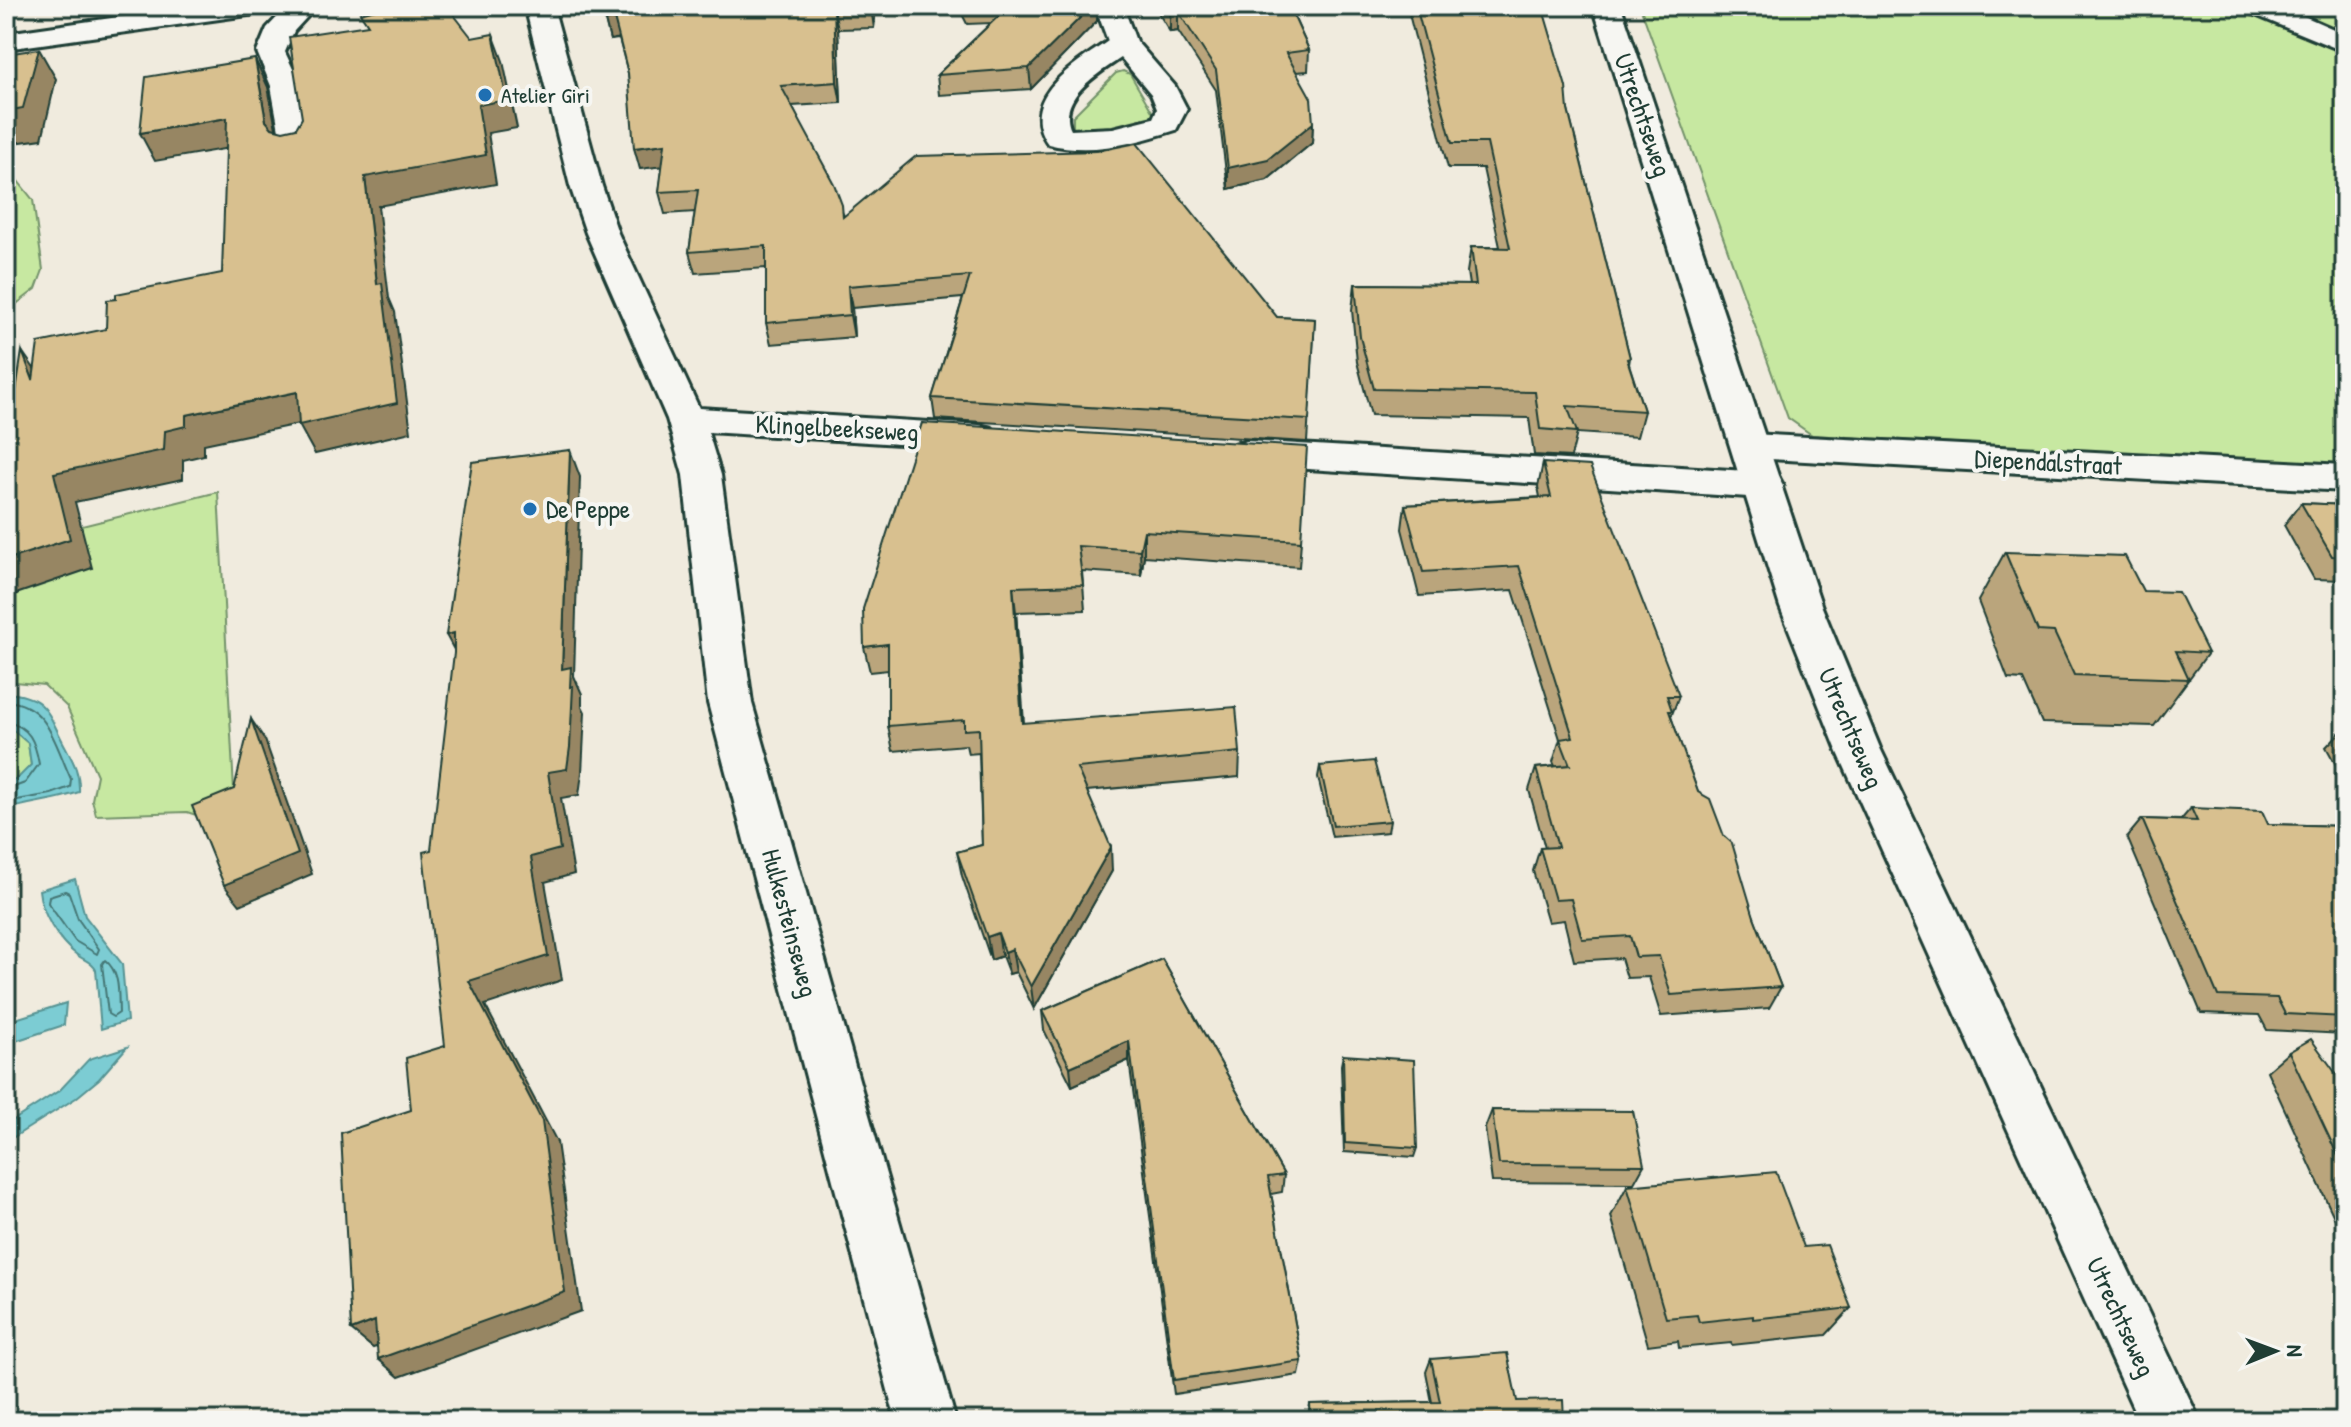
<svg xmlns="http://www.w3.org/2000/svg" width="2351" height="1427" viewBox="0 0 2351 1427" font-family="'Patrick Hand',sans-serif">
  <rect width="100%" height="100%" fill="#f0ebde"/>
  <filter id="ink" filterUnits="userSpaceOnUse"><feTurbulence type="fractalNoise" baseFrequency=".0125" numOctaves="2"/><feDisplacementMap in="SourceGraphic" scale="16" xChannelSelector="R" yChannelSelector="G"/><feConvolveMatrix kernelMatrix="1 2 1 2 8 2 1 2 1" color-interpolation-filters="sRGB"/></filter>
  <g filter="url(#ink)">
    <g fill="#c7e8a1" stroke="#73926a" stroke-width="2">
      <path d="M1640,6h597l108,46v413l-533,-30 -24,-17z"/>
      <path d="M2276,6h69v29z"/>
      <path d="M1123,71l7,3 26,44 -56,11h-27v-13l43,-43z"/>
      <path d="M6,166l27,34 10,70 -7,19 -30,23z"/>
      <path d="M218,492l18,336 -49,-16 -91,3 -4,-15 5,-25 -30,-68 -23,-22 -38,-4v-136z"/>
      <path d="M6,729l8,2 14,12 3,22 -11,12 -14,7z"/>
    </g>
    <g fill="#7bccd3" stroke="#569393" stroke-width="2">
      <path d="M6,693c41,3 41,19 58,51 9,17 16,28 15,48 -24,9 -49,10 -73,18v-26l13,-7 12,-12 -3,-22 -14,-12 -8,-2z"/>
      <path d="M75,879l10,37 37,48 5,57 -26,8 -5,-59c-5,-9 -11,-9 -19,-15 -19,-14 -36,-42 -38,-65z"/>
      <path d="M66,1003l-2,22 -58,19v-22z"/>
      <path d="M127,1047l-28,32 -23,19 -70,44v-17l54,-35 29,-31z"/>
    </g>
    <g fill="none" stroke-linecap="round" stroke-linejoin="round">
      <g stroke="#447674" stroke-width="2">
        <path d="M6,701c43,3 49,44 65,78l-1,8 -19,7 -45,8"/>
        <path d="M6,722c24,4 29,20 33,42l-14,19 -19,7"/>
        <path d="M65,891l4,2 9,26 21,30 -2,5 -22,-13 -27,-38 1,-7z"/>
        <path d="M105,960c16,13 13,34 14,53l-6,4 -5,-3 -6,-50z"/>
      </g>
      <defs>
        <g id="minor">
          <path d="M196,6h73l-4,6 -10,2 -249,35v-16z"/>
          <path d="M288,6h29l-23,25 -9,21 16,34 11,61 -4,6 -11,3 -11,-3 -4,-6 -11,-61 -14,-34 10,-24z"/>
          <path d="M525,6h28l49,180 16,47 81,175 280,17 13,3 6,9 -6,9 -13,3 -271,-17 13,43 31,228 204,718h-60l-188,-718 -25,-228 -16,-56 -81,-186 -16,-47z"/>
          <path d="M1095,6h28l13,35 39,45 12,23 -11,21c-41,13 -85,25 -128,14 -32,-46 27,-80 60,-103zM1121,58l30,36 6,15 -4,9 -40,10 -42,2c-14,-33 27,-56 50,-72z"/>
          <path d="M2244,6h37l64,28v18l-97,-40z"/>
          <path d="M1751,434l594,31v26l-594,-33 -13,-3 -6,-9 6,-9z"/>
          <path d="M1247,441l517,31 14,4 5,9 -5,9 -14,4 -517,-33 -13,-3 -6,-9 6,-9z"/>
        </g>
        <path id="major" d="M1593,6h28l201,601 58,141 320,673h-61l-303,-673 -56,-141z"/>
      </defs>
      <use href="#minor" stroke="#1f3d34" stroke-width="6"/>
      <use href="#major" stroke="#1f3d34" stroke-width="6"/>
      <use href="#minor" fill="#f6f6f2" fill-rule="evenodd"/>
      <use href="#major" fill="#f6f6f2" fill-rule="evenodd"/>
    </g>
    <g fill="#baa57b" stroke="#1f3d34" stroke-width="2">
      <path d="M603,6h273l-2,22 -36,1 3,74 -49,3 52,110 433,101 38,2 -8,123 -372,-23 -3,-21 31,-100 -111,10 2,29 -83,7 -5,-21v-55l-71,5 -6,-21 6,-40 -30,2 -6,-22 4,-26 -23,3 -12,-96 -9,-34 -9,1 -5,-20z"/>
      <path d="M958,6h139v15l-66,68 -92,6 -2,-20 54,-52 -24,1z"/>
      <path d="M1125,6h240l-75,2 19,42 -1,21 -11,1 16,51 -1,20 -45,37 -39,9 -12,-99 -38,-59 -8,1 -14,-23 -27,4z"/>
      <path d="M1407,6h135l88,352 -1,6 15,47 -7,26 -60,-4 -6,24 -37,-2 -5,-37 -158,-3 -14,-53 -5,-52 3,-26 114,1 -2,-13 4,-25h29l-17,-79h-35z"/>
      <path d="M922,423l379,118 -2,26 -155,-11 -3,19 -59,-4 3,39 -69,2 8,111 216,29 -1,25 -152,14 25,80 -78,138 -18,-37 -7,2 -7,-18 -11,4 -29,-84 -5,-24 25,-7 -3,-92 -11,1 -2,-9 -73,6 -5,-25v-56l-18,2 -6,-25z"/>
      <path d="M1543,463l136,233 -8,21 27,75 56,125 27,70 -12,21 -108,8 -12,-39 -22,1 -6,-20 -47,3 -10,-41 -16,2 -15,-51 7,-23h5l-16,-58 7,-22 19,-2 -2,-4 7,-23 -47,-149 -94,6 -17,-67 3,-24 135,-8 -2,-10z"/>
      <path d="M2301,503l44,2v75l-31,-1 -30,-54z"/>
      <path d="M2005,552l138,39 65,62 -54,73 -112,-3 -19,-43 -15,-1 -30,-78z"/>
      <path d="M2343,729h2v52l-19,-34z"/>
      <path d="M1320,766l70,55 -2,11 -56,5 -14,-60z"/>
      <path d="M2191,808l77,16 77,2 -1,208 -77,-4 -8,-15 -58,-2 -74,-176 15,-18 39,1z"/>
      <path d="M1162,959l122,216 -2,17 -11,2 31,167 -3,14 -125,19 -45,-334 -57,26 -28,-56 -2,-19z"/>
      <path d="M2289,1052l56,34v155l-78,-170z"/>
      <path d="M1343,1055l74,93 -3,9 -70,-5 -3,-87z"/>
      <path d="M1492,1110l152,55 -10,18 -142,-1 -7,-54z"/>
      <path d="M1627,1186l177,61 47,61 -25,27 -94,10 -1,-2 -52,5 -1,-7 -30,4 -37,-129z"/>
      <path d="M1431,1359l86,42 47,20h-257l3,-17 122,-2 -6,-30z"/>
    </g>
    <g fill="#978664" stroke="#1f3d34" stroke-width="2">
      <path d="M871,6h5l-2,22 -3,-20z"/>
      <path d="M1092,6h5v15l-66,68 -2,-21z"/>
      <path d="M1129,6h27v3l-27,4z"/>
      <path d="M834,9l4,20 3,74 -4,-21z"/>
      <path d="M1178,11v20l-8,1v-20z"/>
      <path d="M614,18l6,20 -10,2 -5,-20z"/>
      <path d="M493,34l10,27 14,67 -29,5 8,51 -118,22 11,92 6,14 16,120 -96,22 -16,-29 78,-141 -12,-107 113,-72z"/>
      <path d="M39,49l17,30 -14,60 -36,5v-33z"/>
      <path d="M255,59l13,28 12,62 -14,-28z"/>
      <path d="M227,118l14,28 -86,15 -15,-28z"/>
      <path d="M1313,123l-1,20 -45,37 -39,9v-21z"/>
      <path d="M665,144l6,21 -31,4 -6,-21z"/>
      <path d="M848,286l4,22 2,29 -4,-22z"/>
      <path d="M22,351l20,29h-9z"/>
      <path d="M297,392l16,29 -109,23v11l-21,5v19l-108,23 17,66 -79,27 -7,-8v-27l48,-87 111,-42 21,-16z"/>
      <path d="M570,450l10,27 -6,199 8,18v12l3,6 -3,61 -3,22 -18,3 13,76 -29,8 17,98 -77,25 72,137 24,169 -182,66 -21,-18 91,-378 62,-124 17,-85 14,-103z"/>
      <path d="M1144,531v25l-3,19 -1,-25z"/>
      <path d="M1013,587l3,25 9,136 -3,-25z"/>
      <path d="M454,633l6,28 -14,-26z"/>
      <path d="M251,719l14,21 47,134 -72,31 -16,-20z"/>
      <path d="M1111,847l1,24 -78,138 -3,-22z"/>
      <path d="M998,933l4,23 -11,4 -4,-23z"/>
      <path d="M1012,949l4,23 -7,2 -4,-22z"/>
      <path d="M1129,1041v19l-57,26 -2,-19z"/>
      <path d="M375,1321l21,19 -23,8 -22,-18z"/>
    </g>
    <g fill="#d8c08f" stroke="#1f3d34" stroke-width="2">
      <path d="M387,6h60l25,32 21,-4 14,66 -29,5 8,50 -121,22 12,107 5,-1 15,120 -98,22 -2,-33 -111,23v11l-21,5 -1,19 -110,23 16,66 -64,21v-103l16,-106 11,29 5,-37 68,-14 1,-29 9,-1v-5l106,-21 5,-155 -87,15 6,-56 109,-18 11,62 6,7 11,3 13,-3 6,-10 -13,-81 79,-12 -8,-12z"/>
      <path d="M603,6h268v2l-37,1 3,73 -56,4 53,98 8,21 1,12 73,-61 181,-5 40,-8 140,174 38,2 -6,101 -377,-22 38,-122 -122,10 2,29 -84,8v-77l-77,6 9,-62 -39,2 6,-48 -31,4 -6,-75 -14,-55 -9,2z"/>
      <path d="M1009,6h83l-63,62 -92,7z"/>
      <path d="M1166,6h123l20,44 -23,3 25,45 2,25 -45,36 -40,9 -12,-98 -38,-59 -8,1z"/>
      <path d="M1416,6h126l24,81 2,23 62,248 -3,1 17,52 -77,-5 10,26 -37,-3 -5,-37 -161,-3 -14,-52 -5,-53 121,1 -5,-38 39,1 -23,-105h-35z"/>
      <path d="M39,49l-16,59 -17,3v-57z"/>
      <path d="M922,423l385,24 -6,94 -157,-10 -4,19 -62,-4 5,39 -70,2 9,136 214,-16 4,45 -163,16 34,79 -80,140 -19,-38 -7,3 -7,-19 -11,4 -30,-85 25,-7 -3,-116 -15,1v-10l-76,6v-82l-24,3 -1,-38z"/>
      <path d="M570,450l-8,219 9,-2 -1,20 3,-1 -3,61 -3,22 -19,3 12,77 -29,8 17,99 -79,25 73,140 23,171 -187,67 -3,-38 -24,9 -10,-197 70,-23 -5,-52 39,-12 -22,-194 8,-2 23,-197v-20l-8,2 26,-173z"/>
      <path d="M1543,463l47,3 89,230h-12l5,15h-3l29,81 12,7 14,37 8,7 22,74 27,70 -110,8 -12,-39 -23,1 -6,-21 -48,3 -11,-40 -16,1 -15,-52 18,-1 -22,-79 34,-3 -10,-26 13,-2 -54,-171 -96,6 -18,-67 146,-8z"/>
      <path d="M2301,503l44,2v52l-13,-1z"/>
      <path d="M2005,552l120,4 18,35 35,1 30,61 -32,-2 13,28 -115,-4 -20,-43 -16,-1z"/>
      <path d="M251,719l47,135 -74,31 -32,-79 42,-17z"/>
      <path d="M1374,761l16,60 -57,5 -13,-60z"/>
      <path d="M2191,808l71,3 6,13 77,2v191l-60,-3 -8,-16 -59,-2 -76,-177 55,2z"/>
      <path d="M1162,959l122,216 -16,2 34,184 -128,19 -45,-339 -59,26 -28,-56z"/>
      <path d="M2311,1039l34,47v85l-56,-119z"/>
      <path d="M1343,1055l71,5 3,88 -72,-5z"/>
      <path d="M1492,1110l141,1 11,54 -145,-1z"/>
      <path d="M1776,1172l28,75 23,-2 24,63 -98,11v-3l-54,6 -2,-7 -31,3 -39,-132z"/>
      <path d="M1507,1353l10,48 46,-1 1,21h-253l-1,-17 130,-2 -9,-43z"/>
    </g>
  </g>
  <g fill="#1f6fb2" stroke="#f6f6f2" stroke-width="3">
    <circle cx="485" cy="95" r="8"/>
    <circle cx="530" cy="509" r="8"/>
  </g>
  <g text-anchor="middle" stroke-width="8" stroke-linejoin="round" paint-order="stroke">
    <g font-size="22" fill="#1f3d34" stroke="#f6f6f2" text-anchor="start">
      <text x="501" y="103">Atelier Giri</text>
    </g>
    <g font-size="26" fill="#1f3d34" stroke="#f6f6f2">
      <text transform="translate(1643 115) rotate(71)" y="9">Utrechtseweg</text>
      <text transform="translate(837 428) rotate(3)" y="9">Klingelbeekseweg</text>
      <text transform="translate(2048 462) rotate(3)" y="9">Diependalstraat</text>
      <text transform="translate(1851 728) rotate(67)" y="9">Utrechtseweg</text>
      <text transform="translate(790 923) rotate(75)" y="9">Hulkesteinseweg</text>
      <text transform="translate(2121 1317) rotate(65)" y="9">Utrechtseweg</text>
    </g>
    <g font-size="26" fill="#1f3d34" stroke="#f6f6f2" text-anchor="start">
      <text x="546" y="518">De Peppe</text>
    </g>
  </g>
  <rect width="2351" height="1427" fill="none" stroke="#f6f6f2" stroke-width="32"/>
  <rect x="16" y="16" width="2319" height="1395" fill="none" stroke="#1f3d34" stroke-width="3" filter="url(#ink)"/>
  <g transform="translate(2275 1351) rotate(89)" stroke="#f6f6f2" stroke-width="6" paint-order="stroke">
  <path d="M0-6L14 30L0 20L-14 30Z" fill="#1f3d34"/>
  <text y="-12" font-size="22" font-weight="bold" text-anchor="middle" fill="#1f3d34">N</text>
  </g>
</svg>
